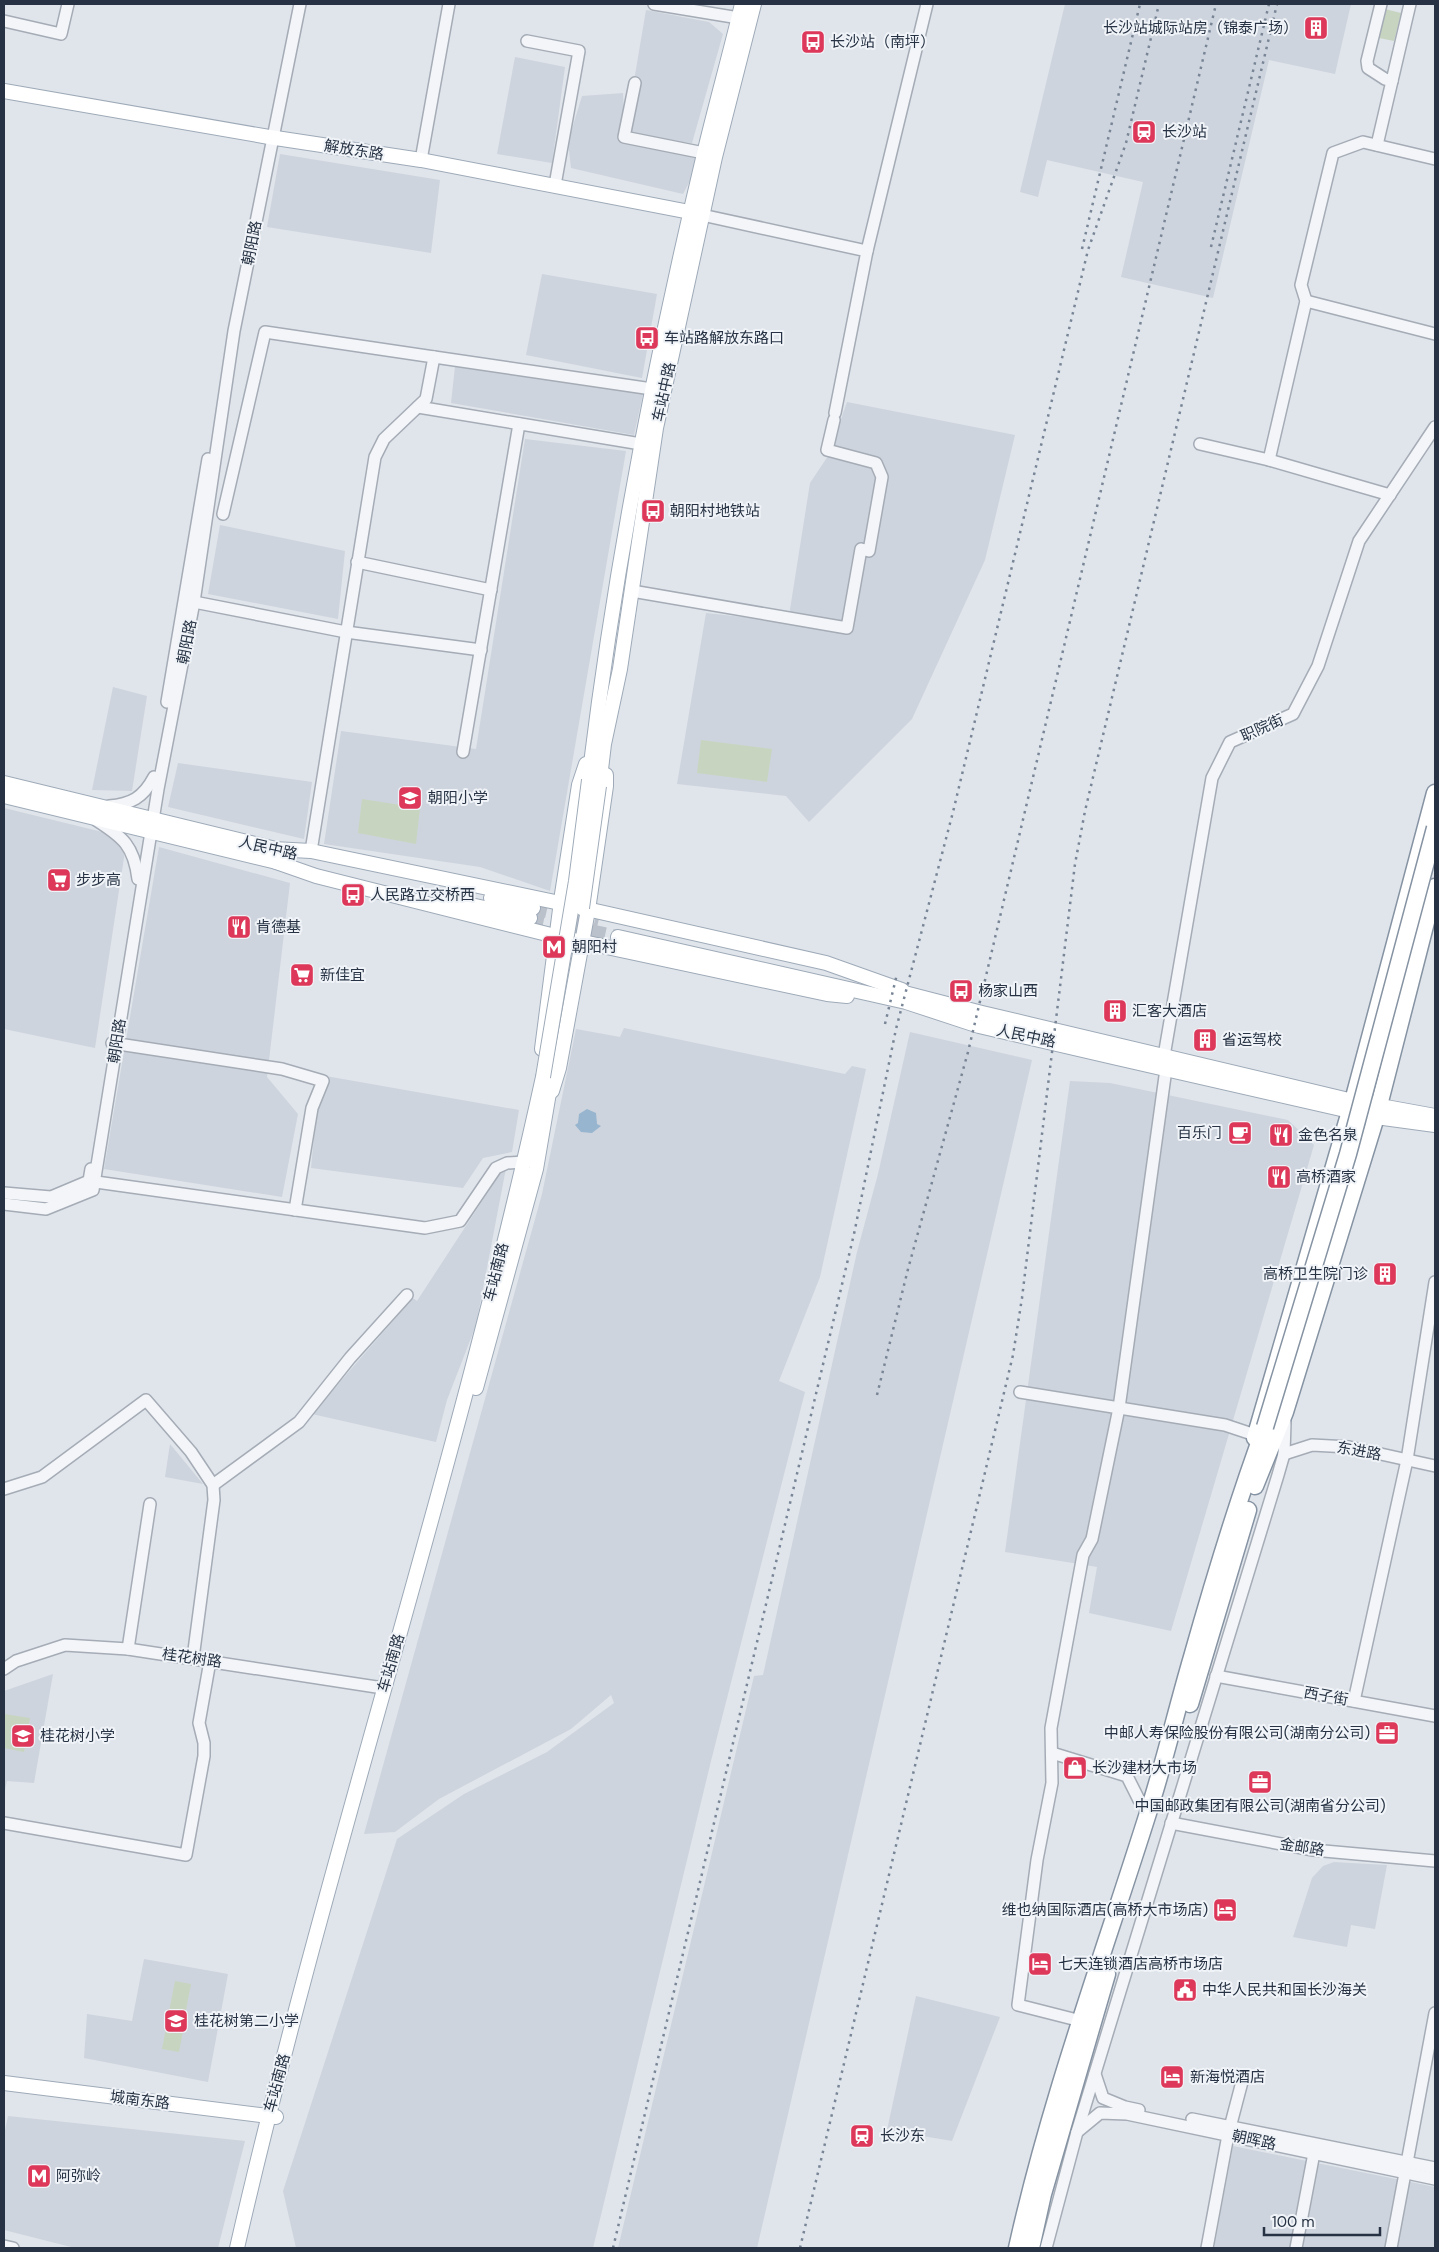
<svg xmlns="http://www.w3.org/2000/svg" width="1439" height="2252" viewBox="0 0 1439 2252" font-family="'DM Sans','Noto Sans SC',sans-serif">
  <rect width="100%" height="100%" fill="#e0e5eb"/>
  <g fill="#ced4dd">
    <path d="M1065,4h286l-16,70 -66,-14 -56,238 -92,-21 22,-95 -96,-22 -9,37 -18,-5z"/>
    <path d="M646,10l63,12 14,12 -31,109 -64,-5 73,22 -18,34 -112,-26 -3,-26 14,-46 41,-3 2,41z"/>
    <path d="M515,57l50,10 -13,96 -55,-9z"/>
    <path d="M280,154l160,26 -9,73 -164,-26z"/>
    <path d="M542,274l115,20 -15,84 -116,-23z"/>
    <path d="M456,357l189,28 -11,50 -183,-32z"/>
    <path d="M847,402l168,33 -30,125 -73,159 -103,103 -23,-26 -109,-12 29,-171 82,9 22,-139 18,-27z"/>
    <path d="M525,439l101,12 -76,440 -70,-24 -156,-23 17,-113 135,18z"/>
    <path d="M220,525l125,26 -7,68 -130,-25z"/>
    <path d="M113,687l34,9 -15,95 -40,-1z"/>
    <path d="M178,763l134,19 -8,57 -136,-32z"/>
    <path d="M4,808l123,30 -32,210 -91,-19z"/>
    <path d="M159,847l131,36 -23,194 31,37 -16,83 -178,-28z"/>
    <path d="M624,1028l221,46 7,-8 14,3 -46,208 -41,104 26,11 -94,369 -118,487h-297l-13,-57 114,-352 67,-45 83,-42 67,-49 -3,-8 -40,34 -132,70 -44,33 -31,2 178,-640 34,-165 44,8z"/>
    <path d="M910,1032l122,28 -275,1188h-139l136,-572 9,-1 94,-423 21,-78z"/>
    <path d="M320,1075l199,35 -7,42 -29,6 -20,30 -152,-20z"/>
    <path d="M1070,1081l40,2 178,37 26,25 -143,486 -82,-18 8,-46 -92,-15z"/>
    <path d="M507,1163l-31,162 -29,75 -11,42 -124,-28 101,-116 4,3z"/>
    <path d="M170,1444l33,40 -38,-7z"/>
    <path d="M53,1674l-19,109 -27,-2 -3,14v-104z"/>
    <path d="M1334,1862l53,3 -12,64 -24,-4 -4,22 -54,-10 19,-59 11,-12z"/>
    <path d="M144,1959l84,15 -20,108 -124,-24 3,-44 45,7z"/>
    <path d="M916,1996l84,21 -48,124 -65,-11z"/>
    <path d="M8,2116l237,25 -27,107h-143l-71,-18v-95z"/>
    <path d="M1233,2146l202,41v61h-221z"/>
  </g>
  <g fill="#c7d5c0">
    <path d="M1385,9l16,4 -7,28 -15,-3z"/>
    <path d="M701,740l71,9 -5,33 -70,-9z"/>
    <path d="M362,799l58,9 -4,36 -58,-11z"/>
    <path d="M4,1714l26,4 -6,34 -20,-4z"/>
    <path d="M175,1981l16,3 -6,31 -16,-3z"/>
    <path d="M168,2018l17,3 -6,31 -17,-3z"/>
  </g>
  <path fill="#97b5cf" d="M587,1109l9,4 1,11 4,2 -9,7 -11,-1 -6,-7 3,-2 1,-9z"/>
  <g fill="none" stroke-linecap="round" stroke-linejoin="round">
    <g stroke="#bbc1ca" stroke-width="14" stroke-dasharray="14 7" stroke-linecap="butt">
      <path d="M533,908l65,15"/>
      <path d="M530,918l88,19"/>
    </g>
    <defs>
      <g id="minor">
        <path d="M654,4l85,14"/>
        <path d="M1381,4l-14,57 1,7 17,11 7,2"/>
        <path d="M4,21l57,13 7,-30"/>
        <path d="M527,41l52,10 -24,134"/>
        <path d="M635,83l-11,54 80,16"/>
        <path d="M1377,145l33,-141"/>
        <path d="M421,160l28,-156"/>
        <path d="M702,215l165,36 -32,162"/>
        <path d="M867,251l60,-247"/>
        <path d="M1306,301l129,33"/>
        <path d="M434,357l218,32"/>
        <path d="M418,407l223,37"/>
        <path d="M1200,444l69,16 121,35"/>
        <path d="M1269,460l37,-159 -5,-16 32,-132 30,-11 72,17"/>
        <path d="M223,514l42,-182 169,25 -8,42 -42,40 -9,18 -64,394"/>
        <path d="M357,562l134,28"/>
        <path d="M632,591l215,37 14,-79 8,2 13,-74 -6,-14 -49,-13 7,-30"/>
        <path d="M189,601l157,31 135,18"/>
        <path d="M167,702l41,-243"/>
        <path d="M463,752l56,-328"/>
        <path d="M109,806c22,-2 34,-8 45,-29"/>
        <path d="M96,820c27,17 38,26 42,59"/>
        <path d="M112,1043l170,26 41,12 -11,27 -17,102"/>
        <path d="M1164,1056l48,-278 18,-36 63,-28 25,-48 41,-125 76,-114"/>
        <path d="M89,1181l336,47 35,-7 36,-53 11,-5 17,-1"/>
        <path d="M4,1193l47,4 38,-16 2,-12"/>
        <path d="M4,1204l42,5 47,-19 65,-401 36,-187 40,-271 66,-327"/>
        <path d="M1020,1392l205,33 30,10"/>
        <path d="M1284,1454l28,-9 37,2 86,19"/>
        <path d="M213,1485l86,-63 51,-64 57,-63"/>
        <path d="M4,1489l38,-12 104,-77 45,52 22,33 1,15 -21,158"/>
        <path d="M128,1649l22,-145"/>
        <path d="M4,1669l12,-8 49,-16 63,4 255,39"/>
        <path d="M1216,1676l219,40"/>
        <path d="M1354,1701l53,-241 28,-178"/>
        <path d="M1052,1753l75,23 12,24"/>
        <path d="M4,1823l182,32 18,-99v-13l-5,-20 11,-62"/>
        <path d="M1171,1823l142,27 122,11"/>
        <path d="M1081,2021l-63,-16 19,-145 15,-77 -1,-55 32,-173 9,-16 27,-131 47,-339"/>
        <path d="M1095,2074l8,24 22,9 14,3"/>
        <path d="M1192,2119l243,49"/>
        <path d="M1077,2132l23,-19 27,1 308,65"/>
        <path d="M4,2246l9,2"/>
        <path d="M1046,2248l31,-116 201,-657 6,-21 1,-32"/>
        <path d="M1207,2248l21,-113 15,-57"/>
        <path d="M1296,2248l18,-95"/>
        <path d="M1391,2248l44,-235"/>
      </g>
      <g id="major">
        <path d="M4,91l265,46 152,23 279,54"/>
        <path d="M589,780c25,-211 66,-420 115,-626 12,-50 26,-100 38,-150"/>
        <path d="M4,783l276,67"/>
        <path d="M599,786l5,-42 16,-75 36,-241 59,-271 39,-153"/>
        <path d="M4,796l281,68"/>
        <path d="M273,849l38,2 249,52 266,60 76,27"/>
        <path d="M276,862l40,14 239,60 272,58 20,2"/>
        <path d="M491,898l42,10"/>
        <path d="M448,900l82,18"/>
        <path d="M618,937l288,65 73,24 138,32 259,59 59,8"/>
        <path d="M893,990l89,23 371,88 82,15"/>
        <path d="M542,1049l20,-155 17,-109 7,-21"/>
        <path d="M552,1091l7,-23 29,-158 18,-124v-11"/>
        <path d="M476,1388l60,-219 15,-88"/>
        <path d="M4,2083l272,34"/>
        <path d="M237,2248c90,-393 220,-777 306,-1171"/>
      </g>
      <g id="highway">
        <path d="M1255,1438l98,-337 82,-308"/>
        <path d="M1255,1486l30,-74 91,-295 59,-230"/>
        <path d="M1190,1704l58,-194"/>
        <path d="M1017,2248c33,-149 86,-292 132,-438 16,-50 28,-102 43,-153 22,-78 45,-155 73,-230"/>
        <path d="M1031,2248l12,-54 64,-220"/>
      </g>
    </defs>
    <use href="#minor" stroke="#a5acb6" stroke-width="14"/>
    <use href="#major" stroke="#9eaab8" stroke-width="16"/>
    <use href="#highway" stroke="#8693a3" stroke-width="19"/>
    <use href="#minor" stroke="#f3f5f8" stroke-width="11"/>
    <use href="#major" stroke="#fff" stroke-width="14"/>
    <use href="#highway" stroke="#fff" stroke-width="16"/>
    <g stroke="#788596" stroke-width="2.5" stroke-dasharray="2.5 5" stroke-linecap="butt">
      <path d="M1211,247l58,-243"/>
      <path d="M1082,249l58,-245"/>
      <path d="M885,1024l12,-50"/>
      <path d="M877,1395l31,-126 60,-217 248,-1048"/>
      <path d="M613,2248l241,-1014 42,-205 57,-217 135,-562 38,-107 33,-139"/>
      <path d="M800,2248l213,-893 9,-57 53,-434 10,-53 192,-807"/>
    </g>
    <defs>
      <g id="major-bridge">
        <path d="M582,908l17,-122"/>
        <path d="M543,1077l33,-196 13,-101"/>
      </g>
      <path id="highway-bridge" d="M1265,1427l83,-273 87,-326"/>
    </defs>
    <use href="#major-bridge" stroke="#9eaab8" stroke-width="16" stroke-linecap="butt"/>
    <use href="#highway-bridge" stroke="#8693a3" stroke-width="19" stroke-linecap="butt"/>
    <use href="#major-bridge" stroke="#fff" stroke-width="14"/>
    <use href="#highway-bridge" stroke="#fff" stroke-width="16"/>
  </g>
  <defs>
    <symbol id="building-square" viewBox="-11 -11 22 22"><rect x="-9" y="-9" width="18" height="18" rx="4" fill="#dd3859" stroke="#f0f4f8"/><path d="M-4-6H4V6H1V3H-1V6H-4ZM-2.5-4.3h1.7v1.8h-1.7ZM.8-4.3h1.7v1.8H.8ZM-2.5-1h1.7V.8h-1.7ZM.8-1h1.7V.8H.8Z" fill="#fff"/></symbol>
    <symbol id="bus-square" viewBox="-11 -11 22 22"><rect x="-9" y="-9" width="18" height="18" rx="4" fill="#dd3859" stroke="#f0f4f8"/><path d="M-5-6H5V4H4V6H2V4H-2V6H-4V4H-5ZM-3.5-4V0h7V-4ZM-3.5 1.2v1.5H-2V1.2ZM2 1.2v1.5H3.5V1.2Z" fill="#fff"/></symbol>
    <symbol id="station-square" viewBox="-11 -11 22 22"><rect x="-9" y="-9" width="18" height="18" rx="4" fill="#dd3859" stroke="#f0f4f8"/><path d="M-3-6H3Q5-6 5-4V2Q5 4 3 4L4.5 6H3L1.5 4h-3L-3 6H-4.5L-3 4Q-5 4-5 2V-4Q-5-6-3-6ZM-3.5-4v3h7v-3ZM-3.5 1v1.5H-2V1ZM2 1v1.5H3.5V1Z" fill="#fff"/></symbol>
    <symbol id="school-square" viewBox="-11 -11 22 22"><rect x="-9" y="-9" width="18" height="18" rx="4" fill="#dd3859" stroke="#f0f4f8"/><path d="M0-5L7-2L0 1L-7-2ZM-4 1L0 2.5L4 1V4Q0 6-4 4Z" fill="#fff"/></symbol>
    <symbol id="supermarket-square" viewBox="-11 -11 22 22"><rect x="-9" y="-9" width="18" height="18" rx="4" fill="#dd3859" stroke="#f0f4f8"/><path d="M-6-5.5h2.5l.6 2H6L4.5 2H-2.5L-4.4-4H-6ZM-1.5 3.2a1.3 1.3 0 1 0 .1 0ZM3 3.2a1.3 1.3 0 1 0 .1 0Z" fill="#fff"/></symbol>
    <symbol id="restaurant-square" viewBox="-11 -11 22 22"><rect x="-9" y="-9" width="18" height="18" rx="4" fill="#dd3859" stroke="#f0f4f8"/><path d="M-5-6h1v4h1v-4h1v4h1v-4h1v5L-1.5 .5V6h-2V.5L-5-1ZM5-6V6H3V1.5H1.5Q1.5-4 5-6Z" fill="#fff"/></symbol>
    <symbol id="metro-square" viewBox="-11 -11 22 22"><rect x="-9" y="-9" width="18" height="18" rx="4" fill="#dd3859" stroke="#f0f4f8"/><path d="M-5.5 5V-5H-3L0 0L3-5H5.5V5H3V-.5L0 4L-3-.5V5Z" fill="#fff"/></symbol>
    <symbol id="cafe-square" viewBox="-11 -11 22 22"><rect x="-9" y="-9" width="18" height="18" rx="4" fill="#dd3859" stroke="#f0f4f8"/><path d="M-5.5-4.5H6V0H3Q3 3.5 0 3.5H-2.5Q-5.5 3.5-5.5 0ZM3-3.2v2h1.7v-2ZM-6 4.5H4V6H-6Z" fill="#fff"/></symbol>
    <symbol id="office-square" viewBox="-11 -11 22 22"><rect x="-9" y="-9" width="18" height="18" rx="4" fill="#dd3859" stroke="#f0f4f8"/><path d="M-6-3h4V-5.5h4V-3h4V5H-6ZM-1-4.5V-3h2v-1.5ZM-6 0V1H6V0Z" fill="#fff"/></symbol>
    <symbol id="shop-square" viewBox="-11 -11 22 22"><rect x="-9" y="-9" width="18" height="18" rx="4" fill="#dd3859" stroke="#f0f4f8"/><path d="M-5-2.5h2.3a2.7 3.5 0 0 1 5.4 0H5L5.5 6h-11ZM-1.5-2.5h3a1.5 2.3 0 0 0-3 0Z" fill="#fff"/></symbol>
    <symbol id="hotel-square" viewBox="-11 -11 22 22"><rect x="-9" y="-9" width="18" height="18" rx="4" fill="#dd3859" stroke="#f0f4f8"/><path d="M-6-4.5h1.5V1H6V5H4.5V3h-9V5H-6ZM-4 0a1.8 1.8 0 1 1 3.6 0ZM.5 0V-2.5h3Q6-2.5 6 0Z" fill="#fff"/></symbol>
    <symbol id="civic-square" viewBox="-11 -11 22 22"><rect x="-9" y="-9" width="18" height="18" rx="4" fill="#dd3859" stroke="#f0f4f8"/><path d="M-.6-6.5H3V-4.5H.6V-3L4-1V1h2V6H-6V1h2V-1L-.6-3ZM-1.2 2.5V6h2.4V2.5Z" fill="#fff"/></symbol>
  </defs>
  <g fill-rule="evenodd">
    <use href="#building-square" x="1302" y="14" width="28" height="28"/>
    <use href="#bus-square" x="799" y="28" width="28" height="28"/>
    <use href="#station-square" x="1130" y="118" width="28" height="28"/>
    <use href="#bus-square" x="633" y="324" width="28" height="28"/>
    <use href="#bus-square" x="639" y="497" width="28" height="28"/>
    <use href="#school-square" x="396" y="784" width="28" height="28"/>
    <use href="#supermarket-square" x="45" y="866" width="28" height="28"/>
    <use href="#bus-square" x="339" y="881" width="28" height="28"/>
    <use href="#restaurant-square" x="225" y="913" width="28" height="28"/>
    <use href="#metro-square" x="540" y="933" width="28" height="28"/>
    <use href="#supermarket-square" x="288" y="961" width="28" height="28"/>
    <use href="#bus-square" x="947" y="977" width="28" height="28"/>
    <use href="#building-square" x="1101" y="997" width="28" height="28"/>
    <use href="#building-square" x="1191" y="1026" width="28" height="28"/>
    <use href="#cafe-square" x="1226" y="1119" width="28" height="28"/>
    <use href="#restaurant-square" x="1267" y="1121" width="28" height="28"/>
    <use href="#restaurant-square" x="1265" y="1163" width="28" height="28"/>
    <use href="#building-square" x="1371" y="1260" width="28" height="28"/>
    <use href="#office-square" x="1373" y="1719" width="28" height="28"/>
    <use href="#school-square" x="9" y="1722" width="28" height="28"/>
    <use href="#shop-square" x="1061" y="1754" width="28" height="28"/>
    <use href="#office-square" x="1246" y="1768" width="28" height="28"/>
    <use href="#hotel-square" x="1211" y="1896" width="28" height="28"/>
    <use href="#hotel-square" x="1026" y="1950" width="28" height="28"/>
    <use href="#civic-square" x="1171" y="1976" width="28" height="28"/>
    <use href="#school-square" x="162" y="2007" width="28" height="28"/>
    <use href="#hotel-square" x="1158" y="2063" width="28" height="28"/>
    <use href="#station-square" x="848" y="2122" width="28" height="28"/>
    <use href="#metro-square" x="25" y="2162" width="28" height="28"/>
  </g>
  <g text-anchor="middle" stroke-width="4" stroke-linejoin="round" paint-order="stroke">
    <g font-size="15" fill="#273344" stroke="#f0f4f8" text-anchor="start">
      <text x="1298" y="33" text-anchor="end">长沙站城际站房（锦泰广场）</text>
      <text x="830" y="47">长沙站（南坪）</text>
      <text x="1162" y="137">长沙站</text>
      <text x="664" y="343">车站路解放东路口</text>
      <text x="670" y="516">朝阳村地铁站</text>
      <text x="428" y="803">朝阳小学</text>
      <text x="76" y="885">步步高</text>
      <text x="370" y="900">人民路立交桥西</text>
      <text x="256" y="932">肯德基</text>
      <text x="572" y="952">朝阳村</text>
      <text x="320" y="980">新佳宜</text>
      <text x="978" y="996">杨家山西</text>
      <text x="1132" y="1016">汇客大酒店</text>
      <text x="1222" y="1045">省运驾校</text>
      <text x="1222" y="1138" text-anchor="end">百乐门</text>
      <text x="1298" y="1140">金色名泉</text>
      <text x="1296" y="1182">高桥酒家</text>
      <text x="1368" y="1279" text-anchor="end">高桥卫生院门诊</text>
      <text x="1370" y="1738" text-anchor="end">中邮人寿保险股份有限公司(湖南分公司)</text>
      <text x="40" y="1741">桂花树小学</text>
      <text x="1092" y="1773">长沙建材大市场</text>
      <text x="1260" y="1811" text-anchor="middle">中国邮政集团有限公司(湖南省分公司)</text>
      <text x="1208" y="1915" text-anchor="end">维也纳国际酒店(高桥大市场店)</text>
      <text x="1058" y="1969">七天连锁酒店高桥市场店</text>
      <text x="1202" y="1995">中华人民共和国长沙海关</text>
      <text x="194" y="2026">桂花树第二小学</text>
      <text x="1190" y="2082">新海悦酒店</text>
      <text x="880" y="2141">长沙东</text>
      <text x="56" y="2181">阿弥岭</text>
    </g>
    <g font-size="15" fill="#273344" stroke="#f0f4f8">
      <text transform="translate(354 150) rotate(9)" y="5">解放东路</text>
      <text transform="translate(252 243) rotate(-79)" y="5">朝阳路</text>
      <text transform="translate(664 392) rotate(-78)" y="5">车站中路</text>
      <text transform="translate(187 642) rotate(-79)" y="5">朝阳路</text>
      <text transform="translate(1262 728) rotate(-24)" y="5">职院街</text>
      <text transform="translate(268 848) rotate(13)" y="5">人民中路</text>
      <text transform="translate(1026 1036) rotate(12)" y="5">人民中路</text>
      <text transform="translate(117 1041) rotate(-81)" y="5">朝阳路</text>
      <text transform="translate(496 1272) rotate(-76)" y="5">车站南路</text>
      <text transform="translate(1359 1451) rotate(10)" y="5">东进路</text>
      <text transform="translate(192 1658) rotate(8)" y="5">桂花树路</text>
      <text transform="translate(391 1663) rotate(-74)" y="5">车站南路</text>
      <text transform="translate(1326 1696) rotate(10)" y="5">西子街</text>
      <text transform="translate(1302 1847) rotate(9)" y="5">金邮路</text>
      <text transform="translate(277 2083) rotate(-75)" y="5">车站南路</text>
      <text transform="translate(140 2100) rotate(7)" y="5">城南东路</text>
      <text transform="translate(1254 2140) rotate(12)" y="5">朝晖路</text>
    </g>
  </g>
  <rect width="1439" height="2252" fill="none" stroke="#273344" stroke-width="10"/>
  <path d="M1264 2227v8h116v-8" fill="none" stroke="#273344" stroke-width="2.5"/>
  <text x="1272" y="2227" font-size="15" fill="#273344" stroke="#f0f4f8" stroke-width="4" paint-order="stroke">100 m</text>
</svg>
